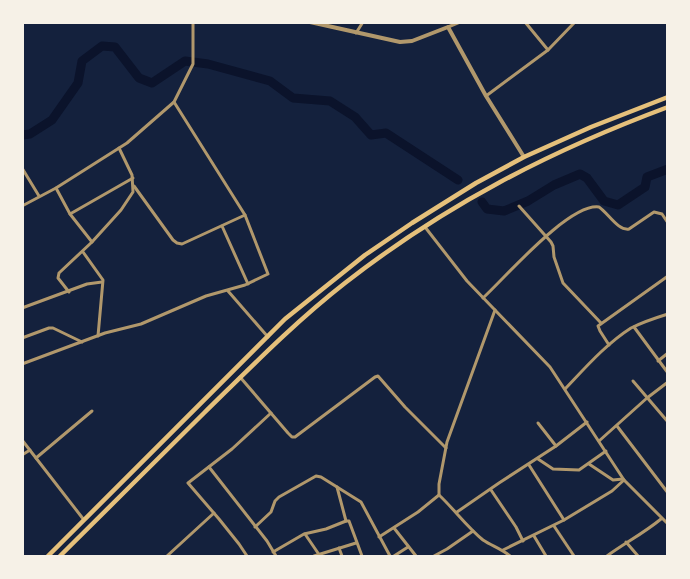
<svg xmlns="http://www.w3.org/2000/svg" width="690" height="579" viewBox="0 0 690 579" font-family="'Noto Serif',serif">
  <rect width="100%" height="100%" fill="#14213d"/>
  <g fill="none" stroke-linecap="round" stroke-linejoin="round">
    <g stroke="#0b132b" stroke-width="9">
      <path d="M22,135l8,-1 22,-14 26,-37 4,-22 20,-15 13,1 24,31 13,5 33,-22 23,3 62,17 23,17 37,3 25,16 16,18 15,-2 72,47"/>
      <path d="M482,202l5,7 17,2 24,-10 26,-16 26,-11 7,4 17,23 14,4 27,-18 2,-10 21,-8"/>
    </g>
    <g stroke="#b1986c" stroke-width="3">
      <path d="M525,22l23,28"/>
      <path d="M448,27l12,-5"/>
      <path d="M356,33l7,-11"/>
      <path d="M486,96l62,-46 27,-28"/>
      <path d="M22,168l17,28"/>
      <path d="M134,186l39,54 4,3 5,1 63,-29"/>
      <path d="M56,188l14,26 22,28"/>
      <path d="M22,206l34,-18 71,-45 47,-41 19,-38v-42"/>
      <path d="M519,206l32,36 2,4 1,11 9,26 38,40"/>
      <path d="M70,214l63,-36"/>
      <path d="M222,226l26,58"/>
      <path d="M425,227l42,54 83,86 74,113 44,44"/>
      <path d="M83,252l20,28 -5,56"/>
      <path d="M228,291l40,46"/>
      <path d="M69,292l-11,-14 1,-5 33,-31 29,-32 12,-18 -1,-17 -13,-27"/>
      <path d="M483,298c23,-21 86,-95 116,-91 9,6 19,24 30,22l25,-17 8,2 6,9"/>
      <path d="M22,308l65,-24 15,-2"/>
      <path d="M634,327l34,46"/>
      <path d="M22,338l27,-10h4l29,14"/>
      <path d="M609,345l-9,-14 -2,-5 70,-50"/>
      <path d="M658,361l10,-8"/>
      <path d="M22,364l83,-31 36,-9 65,-28 39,-11 23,-11 -23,-59 -71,-113"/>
      <path d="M240,377l48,56 4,4h3l80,-60 3,-1 27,31 41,41"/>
      <path d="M633,381l35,41"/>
      <path d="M565,389c21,-22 41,-45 66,-61 12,-6 24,-10 37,-14"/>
      <path d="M538,423l18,23"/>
      <path d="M617,426l51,67"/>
      <path d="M22,440l62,80"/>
      <path d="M599,441l48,-43 21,-16"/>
      <path d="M22,455l8,-5"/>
      <path d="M36,458l56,-47"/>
      <path d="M538,459l15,10 26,1 27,-19"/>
      <path d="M589,464l24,16 10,-1"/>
      <path d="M529,465l35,55"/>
      <path d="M209,467l58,74 9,15"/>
      <path d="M337,487l9,34h3l13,35"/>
      <path d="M491,490l25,37 7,14"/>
      <path d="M439,495c15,14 28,32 44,45 9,6 19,9 27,16"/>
      <path d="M457,512l42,-29 57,-37 31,-24"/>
      <path d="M554,526l20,30"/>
      <path d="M255,527l16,-15 4,-11 4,-4 37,-21 5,1 40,25 29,54"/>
      <path d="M394,528l22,28"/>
      <path d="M305,534l15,22"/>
      <path d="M534,536l12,20"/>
      <path d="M379,537l39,-25 21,-17v-11l8,-42 48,-132"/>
      <path d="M626,542l12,14"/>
      <path d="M339,548l3,8"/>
      <path d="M503,550l61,-30 48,-29 12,-11"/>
      <path d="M273,552l31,-18 22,-5 20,-8"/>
      <path d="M167,556l47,-43"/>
      <path d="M247,556l-8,-12 -20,-25 -31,-36 44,-34 39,-36"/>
      <path d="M314,556l42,-13"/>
      <path d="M394,556l14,-9"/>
      <path d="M434,556l13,-7 26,-18"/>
      <path d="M607,556c18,-13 37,-23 54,-37"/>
    </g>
    <path stroke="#b1986c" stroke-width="4" d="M310,22l90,20 12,-1 36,-14 38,69 38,61"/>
    <g stroke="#e5c07b" stroke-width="4.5">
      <path d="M48,556l237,-237 80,-64 47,-32 64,-40 48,-26 67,-30 77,-30"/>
      <path d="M60,556c48,-48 96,-95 144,-143 46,-45 91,-91 141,-130 100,-78 205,-132 323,-176"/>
    </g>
  </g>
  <rect width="690" height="579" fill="none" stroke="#f6f1e7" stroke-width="48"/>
</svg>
